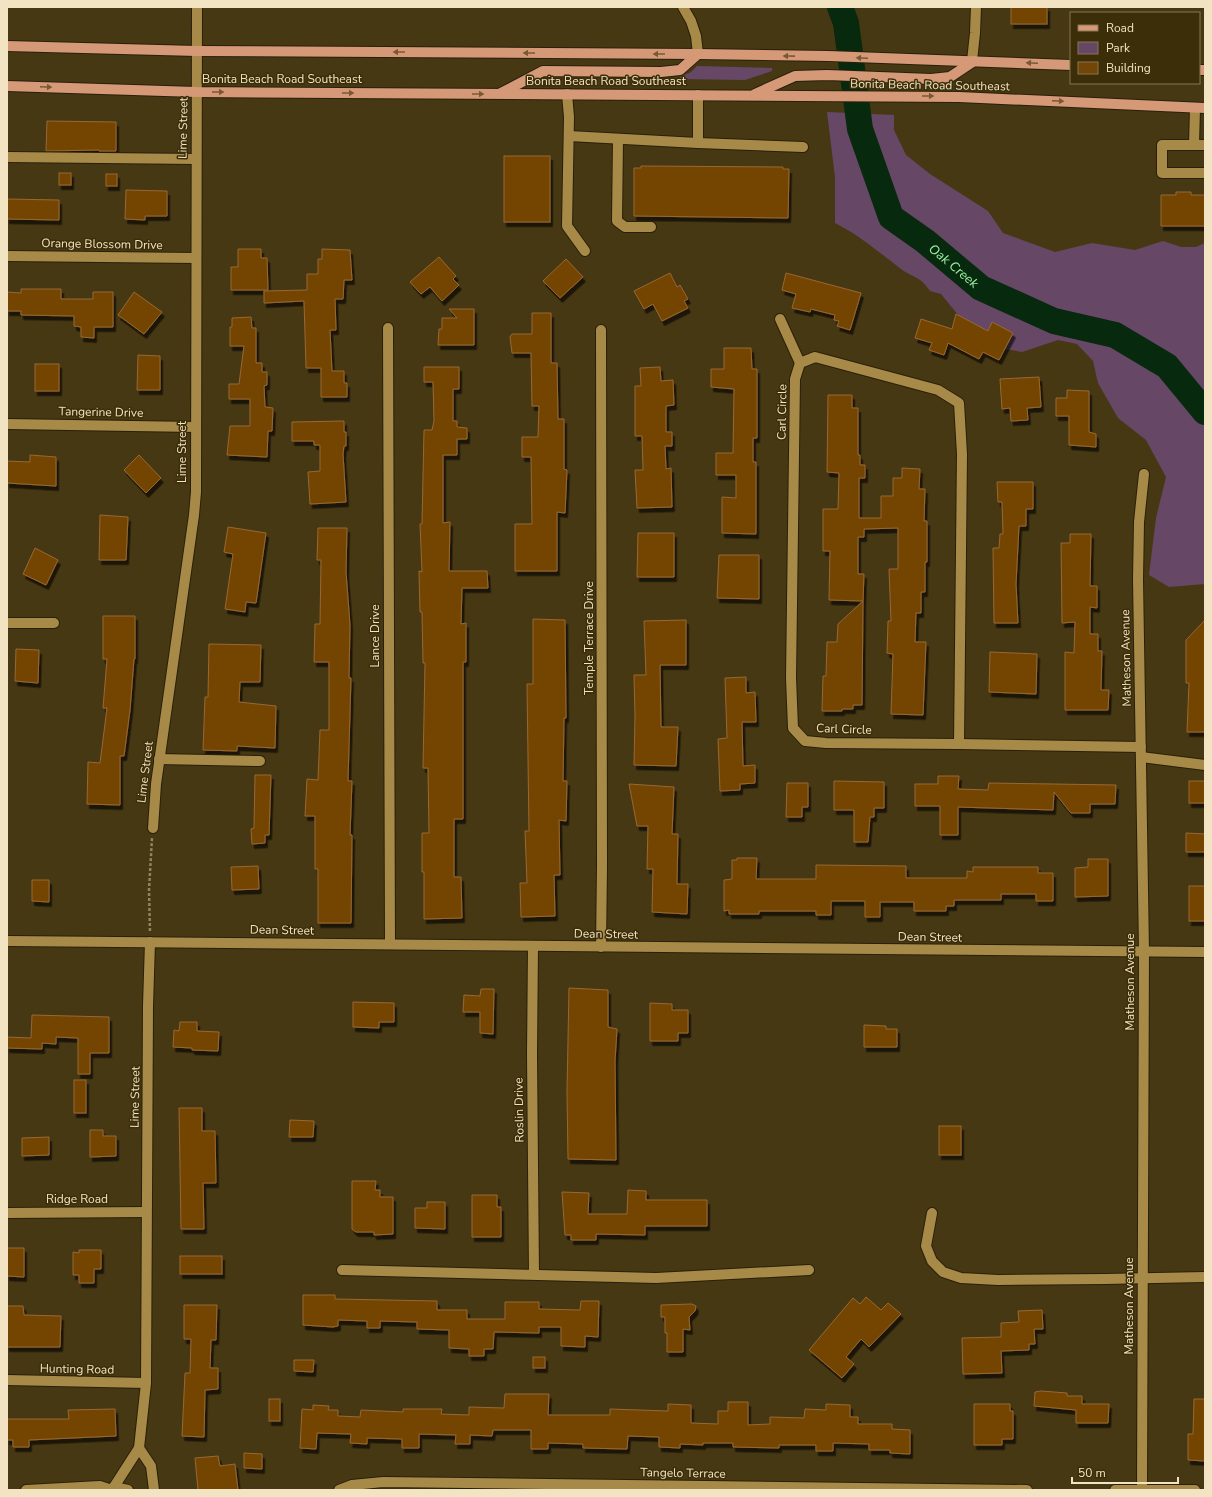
<svg xmlns="http://www.w3.org/2000/svg" width="1212" height="1497" viewBox="0 0 1212 1497" font-family="'Nunito Sans',sans-serif">
  <defs>
    <filter id="shadow"><feDropShadow dx="2.5" dy="4.5" stdDeviation="0" flood-color="#0009"/></filter>
  </defs>
  <rect width="100%" height="100%" fill="#473814"/>
  <g fill="#674766">
    <path d="M697,66l75,2v3l-27,9 -65,-1v-2l11,-5z"/>
    <path d="M827,112l67,3v15l12,25 24,19 58,37 15,22 52,19 37,-9 43,7 28,-9 18,6h15l9,-4v341l-36,3 -20,-12 7,-57 10,-41 -20,-37 -28,-22 -20,-35 -5,-22 -16,-17 -19,-4 -36,12 -23,-4 -36,-27 -22,-27 -11,-3c-11,-16 -15,-12 -29,-22 -21,-16 -42,-34 -66,-46v-46z"/>
  </g>
  <g fill="none" stroke-linecap="round" stroke-linejoin="round">
    <path stroke="#07290d" stroke-width="26" id="s1" d="M840,7l6,16 14,106 31,88 34,24 56,47 73,33 61,14 52,31 38,46"/>
  </g>
  <g fill="#734506" stroke="#986832" filter="url(#shadow)">
    <rect x="1011" y="7" width="36" height="17"/>
    <path d="M47,121l69,1v29h-17v-1l-53,1z"/>
    <rect x="504" y="156" width="46" height="66"/>
    <path d="M641,166l142,1v2h6l-1,49 -154,-2v-48h7z"/>
    <rect x="59" y="173" width="12" height="12"/>
    <rect x="106" y="174" width="11" height="12"/>
    <path d="M126,190l41,1v25h-22v4l-20,-1z"/>
    <path d="M1176,192h15v3h14v31h-44v-31h15z"/>
    <path d="M7,199l52,1v20l-52,-1z"/>
    <path d="M238,249h23v9h6l1,32h-37v-23h7z"/>
    <path d="M322,249l28,1 2,30h-8l-1,19h-8l1,31h-6l2,41h12v12h3v14h-26v-29h-15l-2,-67 -40,2v-12l43,-1v-16h11v-15h4z"/>
    <path d="M439,257l17,19 -3,3 6,6 -17,16 -12,-14 -9,7 -11,-12z"/>
    <path d="M566,259l17,18 -23,21 -17,-17z"/>
    <path d="M670,273l7,14 3,-2 8,14 -4,2 4,7 -26,13 -9,-17 -9,5 -10,-18z"/>
    <path d="M786,273l75,20 -11,37 -13,-4 2,-5 -5,-1 1,-5 -24,-6 -1,3 -18,-4 4,-14 -14,-4z"/>
    <path d="M21,289h40v10h32v-7h20v35h-19v11l-13,-1v-10l-7,-1v-10l-53,-1v-4h-14v-19l14,1z"/>
    <path d="M134,292l28,20 -18,22 -26,-19z"/>
    <path d="M449,309h25v36h-36l1,-16h3v-11h15z"/>
    <path d="M532,313h19v50h6l1,56h6v50l3,1 -2,43 -8,-1v59h-42v-47h17l-1,-67h-9v-20h16l1,-31h-7l-1,-53h-19l-2,-16 2,-3h20z"/>
    <path d="M956,314l32,17 4,-9 21,11 -14,27 -16,-8 -4,7 -31,-16 -4,12 -15,-5 3,-7 -17,-5 6,-19 31,10z"/>
    <path d="M251,317l1,11h4v35h6v9h5v13l-3,1 1,21 8,1 -1,23h-4l-1,26 -40,-2 3,-29h20v-27h-21v-15h10l5,-38h-14v-19h2v-9z"/>
    <path d="M724,348h27l1,21h5v69h-4v24h3v72l-34,-1v-36l14,1v-23h-20v-22h17l1,-64 -23,-2v-18h13z"/>
    <path d="M138,355l22,1v34h-23z"/>
    <rect x="35" y="364" width="24" height="27"/>
    <path d="M424,367h35v22h-6v32h4v6l10,1v11h-10v16h-14v68l7,-1 -1,49h38l1,17h-26l-1,36 5,-1v39h-3v157h-9v58h7l1,41 -38,1v-47h-2v-39h7l-1,-65h-5l2,-105h-2l-1,-51h-2l-1,-41 3,1 -2,-48h2l2,-94h8l2,-9 -1,-39h-9z"/>
    <path d="M660,367l1,14 12,-1 1,25 -8,1v26h6v14h-7l1,23 5,-1 1,39 -35,1 -2,-38h8l-1,-34h-7v-50h6l-1,-18z"/>
    <path d="M1039,377l2,30 -14,1 1,12 -17,1 -1,-13 -8,1 -2,-30z"/>
    <path d="M1067,390l22,1v41l7,2v13l-27,-2v-29h-13v-18h11z"/>
    <path d="M828,395h24v13h6v47h2v10h5v13h-6v40h22v-22h12v-18h9v-10l18,1 -1,20h6l-1,32h3v41h-2v30h-4v21h-5l-1,29h11l-3,73 -32,-1 2,-60 -6,-1 1,-32h3l-2,-52h9v-41l-34,1v8h-6v37h6l-1,27 -34,-1 1,-49h-7v-42h15l1,-36 -12,-1z"/>
    <path d="M344,421v11h2v14h-2l-1,8 3,48 -36,2 -2,-32 12,-1v-26h-6v-4h-22v-19z"/>
    <path d="M30,455l26,2v29l-49,-3v-22l23,1z"/>
    <path d="M139,455l22,23 -15,15 -22,-23z"/>
    <path d="M997,482h36v27h-7v17h-7l-3,58 2,39h-24l-1,-75h6l1,-14h3l-1,-32h-4z"/>
    <path d="M100,515l28,2 -2,43h-27z"/>
    <path d="M228,527l38,6 -10,70 -10,-1 -1,10 -20,-3 8,-55 -9,-2z"/>
    <path d="M318,528h29l-1,44 4,53 -1,53h2l-3,103h4l-2,54h2l-1,88h-33v-54h-3v-53h-10l2,-37 11,1 2,-50h9v-68h-15l1,-38h5l1,-64h-4z"/>
    <path d="M638,533h36v44h-37z"/>
    <path d="M1070,534h21l-1,52h7v22l-7,-1v27h8v17h4l-1,39h8l-1,20h-43v-58l9,1 1,-31 -13,1 -1,-80h9z"/>
    <path d="M35,548l23,12 -12,25 -23,-11z"/>
    <path d="M719,555h40v44l-42,-1z"/>
    <path d="M863,601l-1,104h-9v4h-11v2h-20l1,-35h3l1,-34h10l1,-18z"/>
    <path d="M103,616h32v43h-1l-4,51 -6,46h-4v49l-33,-1 1,-42 12,1 7,-55h-4l4,-49h-4z"/>
    <path d="M533,619l32,1 1,98h-2l-1,63h4l-1,40 -7,-1 1,55h-6l1,41 -34,1 -1,-34h7l-2,-52h4l-2,-147h6z"/>
    <path d="M686,620v45h-26l1,62h17l-2,39 -42,-1 1,-48 -1,-42h12l-2,-54z"/>
    <path d="M1205,620v112h-18l2,-49h-3v-43z"/>
    <path d="M209,644l52,1 -1,37h-20l-1,20 37,4 -1,42 -38,-2v5l-34,-1 2,-53h3z"/>
    <path d="M16,649l23,1 -1,33 -23,-2z"/>
    <path d="M990,652l47,2 -1,40 -47,-2z"/>
    <path d="M746,677v16l9,-1 1,30h-14l1,44 12,-1v18l-15,1v6l-20,1 -2,-52 9,-1 -2,-60z"/>
    <path d="M255,775h16l-2,60h-4v8l-13,1 -1,-15 3,-1z"/>
    <path d="M938,776h21l-1,13 30,1 1,-7 127,2 -1,19h-25v9h-19l-17,-21 -1,18 -95,-3v28h-18v-29h-25v-22h23z"/>
    <path d="M834,781l50,1v26h-10v9h-4l-2,25h-14v-32h-20z"/>
    <rect x="1189" y="781" width="16" height="22"/>
    <path d="M787,783h21v24h-6v10h-16z"/>
    <path d="M629,784l45,3 -2,47h6l-1,50h11l-1,30 -35,-2 1,-43h-6l1,-43h-11z"/>
    <path d="M1186,833l19,1v18h-19z"/>
    <path d="M737,858h20l-1,21h60v-14l90,1v12h61v-7l6,1v-5h65v6h15v28h-17v-7h-35v6h-47v6h-8v5h-32v-9h-34v15h-15v-16h-34v14h-15v-4h-57v3h-30v-4l-5,1v-31l8,-1v-19h5z"/>
    <path d="M1088,859h20v37l-33,1v-29l13,-1z"/>
    <path d="M258,866l1,23 -27,1 -1,-23z"/>
    <path d="M32,880h17v22l-17,-1z"/>
    <rect x="1189" y="886" width="16" height="35"/>
    <path d="M569,988l39,2v37l9,2 -2,32 1,99 -48,-1 -1,-67z"/>
    <path d="M481,989h13l-1,45 -13,-1v-21h-17l1,-17 16,1z"/>
    <path d="M353,1002l41,1v19h-15v6l-26,-1z"/>
    <path d="M650,1003l22,1v6h16v23h-10v8h-28z"/>
    <path d="M32,1015l77,2v36h-19v21h-12v-36l-22,-1v7l-14,-1v6l-35,-1v-11l24,1z"/>
    <path d="M180,1022h17v9l22,1 -1,19 -26,-1v-2l-19,-1 1,-17 5,1z"/>
    <path d="M864,1025l22,1v3h11v18h-33z"/>
    <rect x="74" y="1080" width="12" height="33"/>
    <path d="M179,1108h23v23h13l1,52h-13l1,46h-23z"/>
    <path d="M290,1120l24,1 -1,16h-24z"/>
    <rect x="939" y="1126" width="22" height="29"/>
    <path d="M90,1130h13v6h13v20l-26,1z"/>
    <path d="M49,1137v18l-27,1v-18z"/>
    <path d="M352,1181h24l-1,9h5v7h13v37l-19,1v-3h-18l-4,-3z"/>
    <path d="M628,1190l18,1v9h61v26h-62v9l-49,-1v6h-25v-5h-6l-3,-43 27,1 -1,21h39z"/>
    <path d="M472,1195h25v12h4v30h-29z"/>
    <path d="M427,1202h18v27l-30,-1v-20h12z"/>
    <path d="M7,1248h17v29l-17,-1z"/>
    <path d="M79,1250h22v19h-7v14h-15v-8h-6v-23l6,1z"/>
    <rect x="180" y="1256" width="42" height="18"/>
    <path d="M303,1295h32v4l102,2v9h30v9h38v-17h34v7l41,1 1,-9h18l-1,36 -13,-1v11l-24,-1v-19h-22v6l-45,-1 -1,17h-9v7h-15v-7l-20,-1v-18l-32,-1v-7l-37,-1v7h-13v-7l-29,-1v6l-5,1 -30,-2z"/>
    <path d="M866,1297l15,13 7,-7 13,11 -32,33 -8,-8 -15,18 8,7 -12,14 -33,-28 44,-52 7,6z"/>
    <path d="M692,1304l4,2 -1,5 -6,6 1,13 -7,-1v23h-16v-19h-2v-16h-4v-12z"/>
    <path d="M184,1305h33l-1,35h-5l-1,28h8v21l-13,1 -1,47 -22,-1 3,-63h5l1,-34h-7z"/>
    <path d="M7,1306h16l1,9 37,1 -1,31h-53z"/>
    <path d="M1042,1310l1,19h-9l1,15h-6v6l-28,1 1,22 -39,1 -1,-36 39,-1v-14l18,-1 -1,-11z"/>
    <rect x="533" y="1357" width="12" height="11"/>
    <path d="M294,1360h20l-1,12 -19,-1z"/>
    <path d="M1041,1391l26,2v3h15v8h27l-1,19h-32v-13l-42,-4 1,-14z"/>
    <path d="M505,1394h44l-1,21h62v-6l58,2v-7l23,1v18l27,1v-13h10v-9h20v23l22,-1v-7l34,1 1,-9 21,1v-6l24,1v12h8v7h34v5l18,1v24l-20,-1v-3h-21v-6l-36,-1v8h-17v-6h-37v3l-46,-1v-4h-30v2l-23,-1v4l-21,-1v-10l-31,-1 -1,13 -44,-1v-4l-35,-1v6h-17v-19h-38l-1,6 -22,-1v9h-15l1,-9 -37,-1v14h-17v-9l-35,-1v6l-17,-1 1,-9 -34,-1 -1,16 -16,-1 2,-39 11,1v-5l16,1 -1,4h10v6l22,1 1,-7 42,2v-3h39l-1,5 28,1v-8l35,1z"/>
    <rect x="269" y="1399" width="11" height="22"/>
    <path d="M1194,1399h11v62l-17,-1v-26h5z"/>
    <path d="M974,1404h36v7h3v28h-11v6h-28z"/>
    <path d="M115,1409l1,27 -87,4v7h-16v-7h-6v-21h62l-1,-9z"/>
    <path d="M244,1453l18,1v15l-18,-1z"/>
    <path d="M218,1456l2,10 15,-2 3,26h-40l-3,-32z"/>
  </g>
  <g fill="none" stroke-linecap="round" stroke-linejoin="round">
    <defs>
      <g id="minor">
        <path d="M683,7l8,14 5,15 2,18"/>
        <path d="M972,61l3,-28 1,-26"/>
        <path d="M567,94l2,23 -2,109 18,25"/>
        <path d="M569,136l129,7v-48"/>
        <path d="M618,140l-1,81 8,6h26"/>
        <path d="M698,143l105,4"/>
        <path d="M1194,145l1,-37"/>
        <path d="M1205,145h-43v28h43"/>
        <path d="M7,157l189,2"/>
        <path d="M7,256l189,2"/>
        <path d="M780,319l20,44"/>
        <path d="M388,328l2,616"/>
        <path d="M601,330l1,536 -1,81"/>
        <path d="M815,357l123,33 21,13 3,51 -3,290 -133,-1 -21,-2 -12,-13 -2,-50 4,-299 5,-16z"/>
        <path d="M7,424l188,3"/>
        <path d="M7,623h47"/>
        <path d="M959,744l182,3"/>
        <path d="M1141,757l64,8"/>
        <path d="M159,759l101,2"/>
        <path d="M153,828l3,-44 38,-269 2,-23 1,-485"/>
        <path d="M7,941l1198,11"/>
        <path d="M533,946l-1,108 2,220"/>
        <path d="M7,1213l139,-1"/>
        <path d="M932,1213l-6,33 6,15 11,11 18,6 37,2 107,-1 100,-2"/>
        <path d="M342,1270l314,8 153,-8"/>
        <path d="M7,1380l139,3"/>
        <path d="M139,1448l12,18 3,24"/>
        <path d="M114,1487l14,3"/>
        <path d="M26,1490l74,-4 12,4"/>
        <path d="M112,1490l27,-42 7,-65 2,-377 2,-64"/>
        <path d="M339,1490l13,-5 31,-3 644,8"/>
        <path d="M1115,1490h80"/>
        <path d="M1142,1490l2,-539 -6,-372 1,-57 5,-48"/>
      </g>
      <g id="major">
        <path d="M7,46l190,5 501,3 130,2 243,9"/>
        <path d="M1199,70h6"/>
        <path d="M7,86l189,6 763,5 246,11"/>
        <path d="M501,93l42,-22 118,1 19,-2 18,-16"/>
        <path d="M755,94l40,-18 32,-1 104,4 19,-2 24,-16"/>
      </g>
    </defs>
    <use href="#minor" stroke="#29200b" stroke-width="12"/>
    <use href="#major" stroke="#29200b" stroke-width="12"/>
    <path stroke="#928361" stroke-width="2.5" stroke-dasharray="3 2" stroke-linecap="butt" d="M150,931l-1,-41 3,-52"/>
    <use href="#minor" stroke="#a78a47" stroke-width="10"/>
    <use href="#major" stroke="#d59978" stroke-width="10"/>
  </g>
  <defs><path id="oneway-solid" d="M-6-.8H1V-3.2L6.5 0L1 3.2V.8H-6Z"/></defs>
  <g fill="#795935">
    <use href="#oneway-solid" transform="translate(399 52) rotate(-180)"/>
    <use href="#oneway-solid" transform="translate(529 53) rotate(-180)"/>
    <use href="#oneway-solid" transform="translate(659 54) rotate(-180)"/>
    <use href="#oneway-solid" transform="translate(789 56) rotate(-179)"/>
    <use href="#oneway-solid" transform="translate(862 58) rotate(-178)"/>
    <use href="#oneway-solid" transform="translate(1032 63) rotate(-178)"/>
    <use href="#oneway-solid" transform="translate(46 87) rotate(2)"/>
    <use href="#oneway-solid" transform="translate(218 92)"/>
    <use href="#oneway-solid" transform="translate(348 93)"/>
    <use href="#oneway-solid" transform="translate(478 94)"/>
    <use href="#oneway-solid" transform="translate(928 96)"/>
    <use href="#oneway-solid" transform="translate(1058 101) rotate(3)"/>
  </g>
  <g text-anchor="middle" stroke-width="3" stroke-linejoin="round" paint-order="stroke">
    <g font-size="12" fill="#f2e3c2" stroke="#3c2e08">
      <text x="282" y="83">Bonita Beach Road Southeast</text>
      <text x="606" y="85">Bonita Beach Road Southeast</text>
      <text transform="translate(930 85) rotate(1)" y="4">Bonita Beach Road Southeast</text>
      <text transform="translate(183 128) rotate(-89)" y="4">Lime Street</text>
      <text transform="translate(102 244) rotate(1)" y="4">Orange Blossom Drive</text>
      <text transform="translate(101 412) rotate(1)" y="4">Tangerine Drive</text>
      <text transform="translate(782 412) rotate(-89)" y="4">Carl Circle</text>
      <text transform="translate(182 452) rotate(-90)" y="4">Lime Street</text>
      <text transform="translate(375 636) rotate(-90)" y="4">Lance Drive</text>
      <text transform="translate(589 638) rotate(-90)" y="4">Temple Terrace Drive</text>
      <text transform="translate(1126 658) rotate(-91)" y="4">Matheson Avenue</text>
      <text transform="translate(844 729) rotate(2)" y="4">Carl Circle</text>
      <text transform="translate(145 772) rotate(-83)" y="4">Lime Street</text>
      <text transform="translate(282 930) rotate(1)" y="4">Dean Street</text>
      <text transform="translate(606 934) rotate(1)" y="4">Dean Street</text>
      <text transform="translate(930 937) rotate(1)" y="4">Dean Street</text>
      <text transform="translate(1130 982) rotate(-90)" y="4">Matheson Avenue</text>
      <text transform="translate(135 1097) rotate(-89)" y="4">Lime Street</text>
      <text transform="translate(519 1110) rotate(-91)" y="4">Roslin Drive</text>
      <text x="77" y="1203">Ridge Road</text>
      <text transform="translate(1129 1306) rotate(-90)" y="4">Matheson Avenue</text>
      <text transform="translate(77 1369) rotate(1)" y="4">Hunting Road</text>
      <text transform="translate(683 1473) rotate(1)" y="4">Tangelo Terrace</text>
    </g>
    <g font-size="13" font-style="italic" fill="#9af2a4" stroke="#3c2e08">
      <text dy="5" stroke="none"><textPath href="#s1" startOffset="297">Oak Creek</textPath></text>
    </g>
  </g>
  <rect width="1212" height="1497" fill="none" stroke="#f2e3c2" stroke-width="16"/>
  <rect x="1070" y="12" width="130" height="72" fill="#3c2e08" stroke="#857652"/>
  <rect x="1078" y="25" width="20" height="6" fill="#d59978" stroke="#857652"/>
  <text x="1106" y="32" font-size="12" fill="#f2e3c2">Road</text>
  <rect x="1078" y="42" width="20" height="12" fill="#674766" stroke="#857652"/>
  <text x="1106" y="52" font-size="12" fill="#f2e3c2">Park</text>
  <rect x="1078" y="62" width="20" height="12" fill="#734506" stroke="#857652"/>
  <text x="1106" y="72" font-size="12" fill="#f2e3c2">Building</text>
  <path d="M1072 1477v6h106v-6" fill="none" stroke="#f2e3c2" stroke-width="2"/>
  <text x="1078" y="1477" font-size="12" fill="#f2e3c2" stroke="#3c2e08" stroke-width="3" paint-order="stroke">50 m</text>
</svg>
